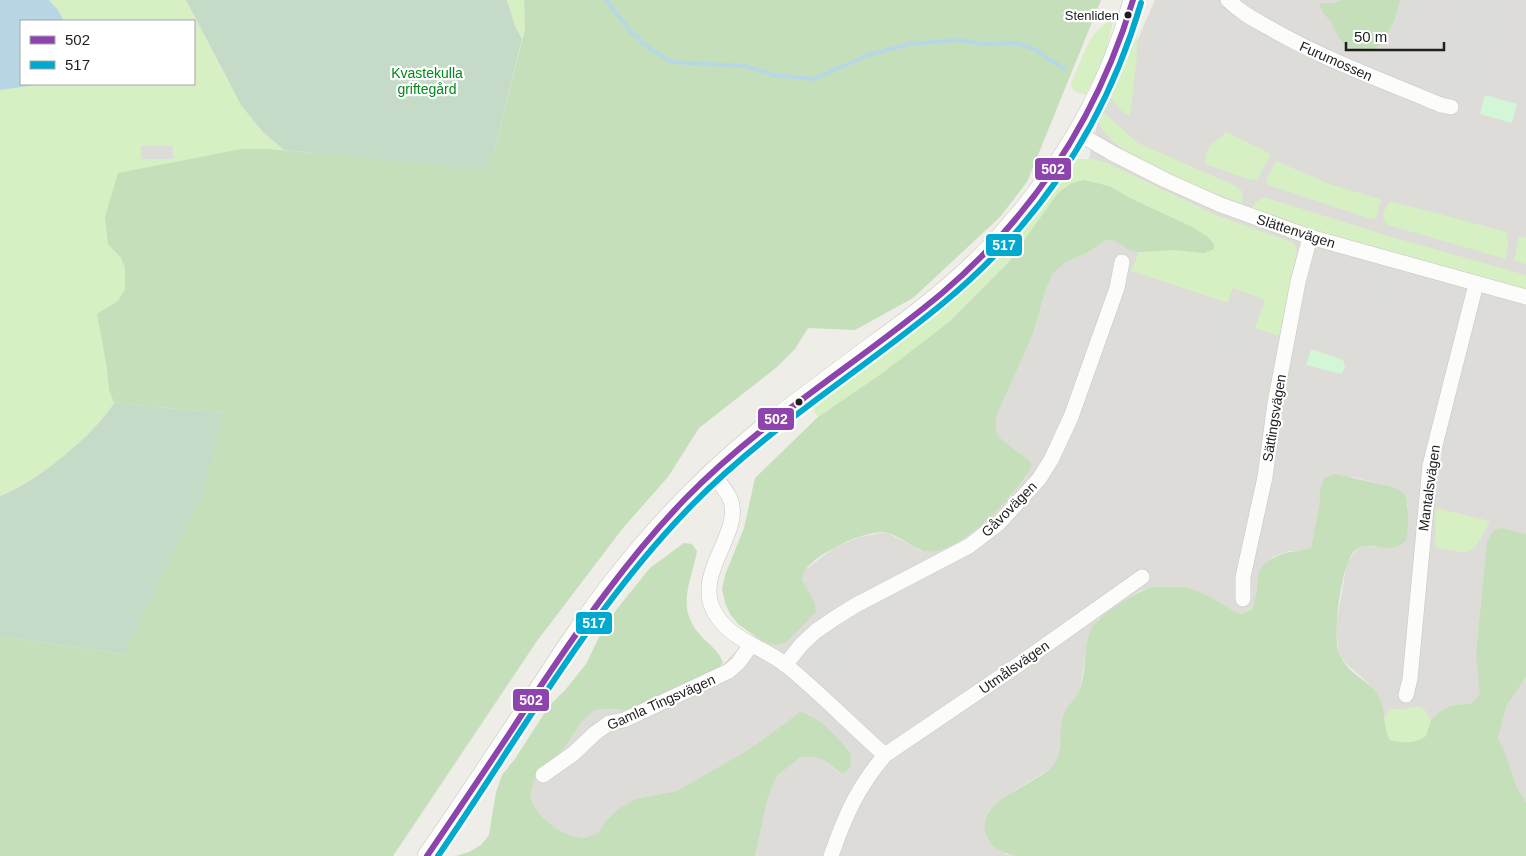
<svg xmlns="http://www.w3.org/2000/svg" width="1526" height="856" viewBox="0 0 1526 856" font-family="Arial,sans-serif">
  <rect width="100%" height="100%" fill="#eeede7"/>
  <g fill="#dddcd9">
    <path d="M1155,0h371v534l-23,-6 -16,14 -11,111 5,41 -8,9 -23,3 -11,6 -8,8 -46,11v-13l-5,-19 -12,-16 -23,-20 -7,-12 -2,-27 11,-61 10,-15 8,-2 12,1 30,-30 1,-12 -15,-18 -41,-10 -32,13 -1,16 -8,41 -6,4h-16l-17,6 -15,29 -1,13 -4,9 -11,6 -58,-27 -29,-1 -14,5 -42,28 -10,19 -8,53 -16,23 -7,47 -5,7 -37,22 -22,17 12,47 14,2h-264l13,-59 9,-21 24,-19h12l11,3 17,14 10,-22 -29,-28 -13,-10 -20,6 -38,28 -74,43 -42,8 -30,23 -7,11 -14,5 -13,-2 -16,-8 -13,-10 -8,-12 -4,-9 4,-16 5,-10 28,-27 15,-23 13,-11 21,-1 20,3 78,-38 38,-39 10,6 25,1 29,-30 -14,-32 3,-10 30,-23 25,-10 20,-4h8l33,18 89,-54 15,-19 7,-11 -2,-6 -31,-24 -4,-5 1,-15 37,-83 13,-45 7,-16 12,-10 25,-12 14,-10 9,-1 16,10 -45,-70 13,-55 11,-30 22,-38z"/>
    <path d="M1526,677v125l-5,-6 -23,-57 8,-32z"/>
  </g>
  <g fill="#d6efc3" fill-rule="evenodd">
    <path d="M0,0h186l42,81 35,51 21,18 -16,-1 -160,95 13,14 4,10v21l-7,12 -11,67 2,22 5,13c-19,31 -79,81 -114,93zM21,21h173v63h-173z"/>
    <path d="M507,0h17l1,29 -3,10 -7,-13z"/>
    <path d="M1109,20l4,2 -8,33 -19,39c-8,-1 -14,-2 -15,-11l17,-39 7,-11z"/>
    <path d="M1137,35v21l-7,60 -8,-5 -12,-13z"/>
    <path d="M1101,110l37,33 98,43 6,5 1,13c-35,-14 -138,-48 -146,-86z"/>
    <path d="M1226,132l45,22 -13,25 -7,1 -46,-16c2,-23 7,-18 21,-32z"/>
    <path d="M1078,159h14l13,3 111,53 76,27 4,5 1,4 -18,85 -24,-8 10,-28 -32,-11 -5,14 -97,-32 8,-19 35,-2 30,3 -74,-55 -21,-12 -63,25 -39,53 -58,58 -68,52 -63,43 -5,-7 13,-18 124,-95 117,-135z"/>
    <path d="M1276,161l56,24 49,14 -5,19 -5,1 -100,-33 -4,-2 -1,-3z"/>
    <path d="M1264,197l128,40 134,38v15l-216,-58 -58,-24 3,-5z"/>
    <path d="M1390,201l117,31 1,11 -2,16 -118,-34 -5,-6 1,-8z"/>
    <path d="M1519,236l7,2v26l-12,-3z"/>
    <path d="M1436,508l54,13c-6,11 -12,29 -26,32l-29,-6z"/>
    <path d="M1419,706l6,4 6,10 -5,17c-12,7 -22,6 -36,3 -7,-12 -7,-20 0,-31h14z"/>
  </g>
  <g fill="#c4dfba">
    <path d="M524,0h577l-74,182 -27,35 -87,81 -58,32 -47,-2 -13,21 -18,18 -78,61 -31,49 -45,51 -86,113 -144,215h-393v-220l124,18 99,-241 -109,-10 -5,-13 -2,-22 -10,-54 21,-13 7,-12v-21l-4,-10 -13,-14 -3,-27 13,-44 124,-24h26l108,9 118,-7 31,-122z"/>
    <path d="M1341,0h59l-5,19 -13,24 -6,5 -5,2h-17l-10,-6 -5,-6 -9,-18 -7,-7 -4,-10h14z"/>
    <path d="M1084,180l25,6 21,12 62,29 15,9 7,8v5l-10,4 -30,-3 -35,2 -10,-2 -16,-10 -9,1 -14,10 -25,12 -12,10 -7,16 -13,45 -37,83v15l3,5 31,24 2,6c-19,30 -58,72 -92,83 -22,7 -34,-12 -52,-17 -21,-5 -70,20 -82,36 -2,3 -3,7 -4,11l12,21 2,11 -29,30 -10,3 -15,-4 -24,-17 -8,-10 -5,-11 -3,-14 3,-14 19,-47 11,-50 63,-61 63,-43 68,-52 58,-58 51,-71 14,-10z"/>
    <path d="M1335,474l58,13 12,7c4,14 4,32 1,47 -3,2 -6,5 -10,6 -12,3 -31,-6 -41,3 -14,14 -22,81 -17,101 1,3 4,7 5,10 9,15 29,21 37,38 7,14 2,28 10,41 14,3 24,4 36,-4l5,-16 8,-8 11,-6 22,-3 8,-9 -4,-41 11,-112 7,-11 9,-2 23,6v143l-20,30 -8,32c12,20 14,45 28,63v54h-507c-27,-2 -47,-27 -25,-50 14,-15 54,-30 61,-43 8,-14 3,-34 9,-49 3,-9 13,-16 16,-25 7,-19 3,-41 11,-60 5,-12 48,-39 61,-42 3,-1 27,0 31,0 21,3 39,19 58,27l11,-5c12,-29 -5,-43 33,-56 9,-3 17,0 26,-6l8,-41 1,-16 4,-12z"/>
    <path d="M684,543l8,1 5,7c-6,33 -22,56 4,85 9,10 18,14 22,27l-9,10 -78,39 -20,-3 -21,1 -13,11 -15,23 -14,17 -14,10 -5,10 -4,16 4,9 8,11 13,11 16,8 13,2 14,-5 7,-11 14,-13 16,-10 42,-8 74,-43 49,-36c21,5 37,26 51,41l-1,15 -8,6 -18,-14 -11,-3h-12l-24,19 -9,21 -13,59h-299l13,-4 12,-7 8,-10 7,-43 6,-17 13,-16 34,-53 17,-17 20,-25 16,-33 15,-22 33,-41z"/>
  </g>
  <g fill="#c5dbc7">
    <path d="M186,0h321l8,26 7,13 -28,112 -7,19 -203,-20 -21,-18 -22,-27z"/>
    <path d="M114,403l109,10 -21,83 -78,158 -124,-18v-140c35,-12 95,-62 114,-93z"/>
  </g>
  <g fill="#d3f7d6">
    <path d="M1485,95l32,9 -5,19 -32,-9z"/>
    <path d="M1311,349l32,11 2,7 -3,7 -36,-9z"/>
  </g>
  <g fill="#dcdcd9">
    <path d="M1405,0h13l-10,33 -14,34 -12,-5 12,-26z"/>
    <path d="M1462,0h21l22,7 -29,95 -32,-10 -2,7 -10,-3z"/>
    <path d="M1168,2l12,4 -14,36 -12,-4z"/>
    <rect x="141" y="146" width="32" height="13"/>
    <path d="M1378,274l9,2 -3,14 4,-14 10,3 -5,19 -20,-5z"/>
    <path d="M1233,288l32,12 -19,51 -31,-11z"/>
    <path d="M830,633l26,23 -22,24 -26,-23z"/>
  </g>
  <path fill="#b7d7e4" d="M0,0h49l9,10 6,11h-43v63h16l-2,1 -35,5z"/>
  <g fill="none" stroke-linecap="round" stroke-linejoin="round">
    <path stroke="#b7d7e4" stroke-width="4" d="M606,0l25,32 19,17 22,13 73,4 29,9 40,4 54,-24 41,-11 50,-4 22,4 35,-1 18,6 30,20"/>
    <defs>
      <g id="minor">
        <path d="M1228,0c13,13 29,21 45,30 53,30 111,51 168,75l10,2"/>
        <path d="M1078,133l34,20 53,27 56,25 89,32 216,60"/>
        <path d="M711,473c7,8 16,17 20,28 10,32 -34,70 -19,106 14,33 49,38 74,58 34,28 66,61 99,90"/>
        <path d="M1243,599v-22l22,-100 10,-74 23,-121 12,-45"/>
        <path d="M785,665l17,-21 14,-13 19,-13 21,-13 113,-59 30,-23 40,-44 12,-19 20,-43 46,-129 5,-26"/>
        <path d="M1406,695l4,-16 20,-214 46,-181"/>
        <path d="M543,775l30,-21 21,-20 15,-11 15,-3 105,-49 9,-8 13,-18"/>
        <path d="M831,856c14,-40 26,-68 54,-101l130,-88 127,-90"/>
      </g>
      <path id="tertiary" d="M427,856c37,-53 72,-107 108,-161 26,-40 52,-80 82,-118 43,-55 92,-105 146,-149 37,-28 74,-56 112,-84 35,-25 69,-51 100,-81 18,-16 33,-35 48,-53 51,-62 89,-132 110,-210"/>
    </defs>
    <use href="#minor" stroke="#c6c6c3" stroke-width="16"/>
    <use href="#tertiary" stroke="#c6c6c3" stroke-width="20"/>
    <use href="#minor" stroke="#fcfcfb" stroke-width="15"/>
    <use href="#tertiary" stroke="#fcfcfb" stroke-width="19"/>
    <defs>
      <path id="bus-1" d="M427,856c36,-53 72,-106 107,-160 46,-69 93,-137 151,-197 77,-79 172,-135 256,-205 93,-79 157,-178 192,-294"/>
      <path id="bus-2" d="M438,856c81,-118 153,-248 254,-351 75,-77 168,-133 250,-201 97,-80 164,-182 199,-301"/>
    </defs>
    <use href="#bus-1" stroke="#fff" stroke-width="10"/>
    <use href="#bus-2" stroke="#fff" stroke-width="10"/>
    <use href="#bus-1" stroke="#8e44ad" stroke-width="6"/>
    <use href="#bus-2" stroke="#00a9ce" stroke-width="6"/>
  </g>
  <g fill="#1f1f1f" stroke="#fff" stroke-width="2">
    <circle cx="1128" cy="15" r="4.5"/>
    <circle cx="799" cy="402" r="4.5"/>
  </g>
  <g text-anchor="middle" stroke-width="4.5" stroke-linejoin="round" paint-order="stroke">
    <g font-size="13" fill="#1f1f1f" stroke="#fff" text-anchor="end">
      <text x="1119" y="20">Stenliden</text>
    </g>
    <g font-size="14" fill="#1f1f1f" stroke="#fff">
      <text transform="translate(1336 61) rotate(24)" y="5">Furumossen</text>
      <text transform="translate(1296 231) rotate(18)" y="5">Slättenvägen</text>
      <text transform="translate(1274 418) rotate(-81)" y="5">Sättingsvägen</text>
      <text transform="translate(1429 488) rotate(-82)" y="5">Mantalsvägen</text>
      <text transform="translate(1009 509) rotate(-45)" y="5">Gåvovägen</text>
      <text transform="translate(1014 667) rotate(-35)" y="5">Utmålsvägen</text>
      <text transform="translate(661 702) rotate(-24)" y="5">Gamla Tingsvägen</text>
    </g>
    <g font-size="14" fill="#018918" stroke="#fff">
      <text x="427" y="78">Kvastekulla<tspan x="427" dy="16">griftegård</tspan></text>
    </g>
  </g>
  <g stroke="#fff" stroke-width="2">
    <rect x="1034" y="157" width="38" height="24" rx="5" fill="#8e44ad"/>
    <rect x="985" y="233" width="38" height="24" rx="5" fill="#00a9ce"/>
    <rect x="757" y="407" width="38" height="24" rx="5" fill="#8e44ad"/>
    <rect x="575" y="611" width="38" height="24" rx="5" fill="#00a9ce"/>
    <rect x="512" y="688" width="38" height="24" rx="5" fill="#8e44ad"/>
  </g>
  <g font-size="14" text-anchor="middle" font-weight="bold" fill="#fff">
    <text x="1053" y="174">502</text>
    <text x="1004" y="250">517</text>
    <text x="776" y="424">502</text>
    <text x="594" y="628">517</text>
    <text x="531" y="705">502</text>
  </g>
  <rect x="20" y="20" width="175" height="65" fill="#ffffff" stroke="#a5a5a5"/>
  <rect x="30" y="36" width="25" height="8" fill="#8e44ad" stroke="#a5a5a5"/>
  <text x="65" y="45" font-size="15" fill="#1f1f1f">502</text>
  <rect x="30" y="61" width="25" height="8" fill="#00a9ce" stroke="#a5a5a5"/>
  <text x="65" y="70" font-size="15" fill="#1f1f1f">517</text>
  <path d="M1346 42v8h98v-8" fill="none" stroke="#1f1f1f" stroke-width="2.5"/>
  <text x="1354" y="42" font-size="15" fill="#1f1f1f" stroke="#ffffff" stroke-width="4" paint-order="stroke">50 m</text>
</svg>
